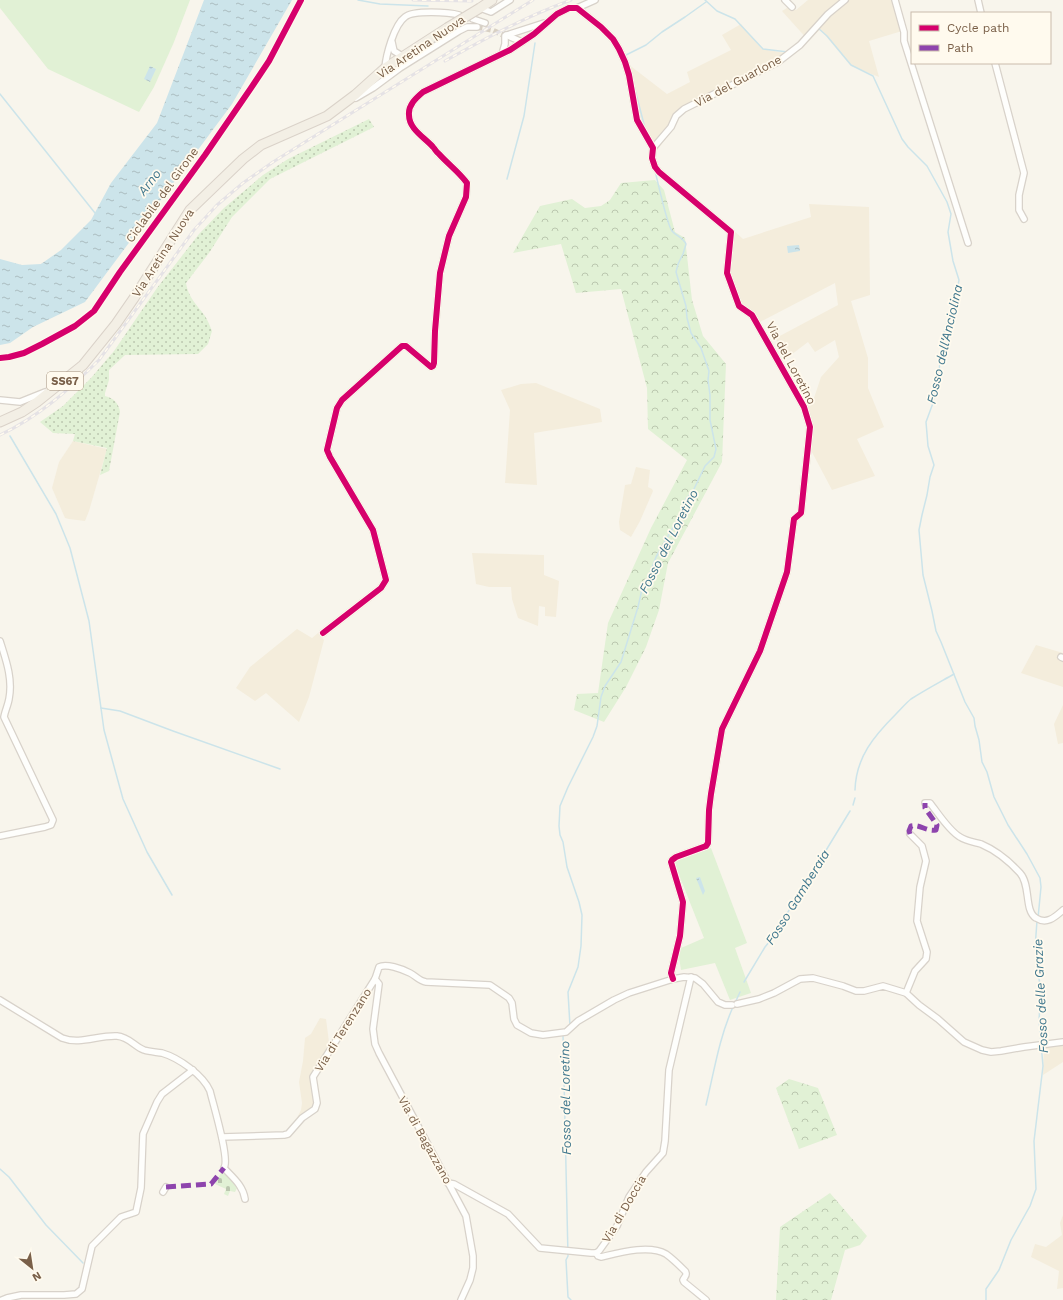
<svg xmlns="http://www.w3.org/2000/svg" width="1063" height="1300" viewBox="0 0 1063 1300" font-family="'Work Sans',sans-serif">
  <defs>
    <pattern id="grass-dots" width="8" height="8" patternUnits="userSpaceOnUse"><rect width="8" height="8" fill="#e1f1d5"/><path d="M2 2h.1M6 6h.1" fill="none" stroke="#bbc7af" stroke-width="1.8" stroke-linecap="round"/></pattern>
    <pattern id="forest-crowns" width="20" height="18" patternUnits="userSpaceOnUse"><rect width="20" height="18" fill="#e1f1d5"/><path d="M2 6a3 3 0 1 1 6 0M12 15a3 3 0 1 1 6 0" fill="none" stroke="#bbc7af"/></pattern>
    <pattern id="cemetery-stones" width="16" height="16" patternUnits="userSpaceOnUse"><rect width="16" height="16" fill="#e1f1d5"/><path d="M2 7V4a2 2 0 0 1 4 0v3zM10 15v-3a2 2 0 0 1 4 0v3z" fill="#bbc7af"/></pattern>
    <pattern id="water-ripples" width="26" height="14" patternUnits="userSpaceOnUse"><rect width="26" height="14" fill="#cce4ea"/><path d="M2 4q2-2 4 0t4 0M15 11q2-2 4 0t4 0" fill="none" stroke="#abbcc0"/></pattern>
  </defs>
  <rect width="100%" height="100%" fill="#f8f5ec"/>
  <g fill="#f4eddc">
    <path d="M808,0h85l9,31 -33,10 10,36 -28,-11 -31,-37 -11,12 -27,-30 5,-3 9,2z"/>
    <path d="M741,24l21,25 29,5 -8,8 -103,53 -6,12 -18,25 -20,-29 -14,-58 6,-1 39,30 23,-12 -3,-10 44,-22 -9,-15z"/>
    <path d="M809,204l60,3 1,88 -19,6 17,57v30l16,39 -27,12 18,37 -43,14 -27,-51 3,-11 -5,-19 9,-5 9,-27 18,-20 -4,-17 -20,12 -7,-10 -25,19 -7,-23 62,-33 -3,-22 -79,41 -17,-15 -15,-35 7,-46 12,11 68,-22z"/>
    <path d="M536,383l64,26 2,13 -68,11 3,52 -32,-2 5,-73 -9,-20 20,-6z"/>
    <path d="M73,441l34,8 -18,62 -4,10 -16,-2 -4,-1 -13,-30 7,-26z"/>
    <path d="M636,467l14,3 -2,17 4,2 1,2 -13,30 -9,16 -11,-7 -1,-8 6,-37 6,-1z"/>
    <path d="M472,553l72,2v20l15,6 -3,36 -11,-1v-9l-6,-1 -1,20 -20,-8 -6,-19 -1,-12h-22l-13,-3z"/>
    <path d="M297,629l15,9 6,-5 6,7 -15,57 -10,25 -33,-29 -11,8 -19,-13 14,-21z"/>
    <path d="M1036,645l27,8v34l-42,-14z"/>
    <path d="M1063,705v38l-5,1 -4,-20z"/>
    <path d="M320,1018l6,1 3,23 -14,34 4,29 -17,16 -5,-3 4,-8 1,-7 -3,-21 4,-21 2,-23 6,-4z"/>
    <path d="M1063,1039v23l-20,13 1,-31z"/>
    <path d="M1063,1215v73l-6,1 2,-18 -28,-14 4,-13 11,3 16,-12 -2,-12z"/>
  </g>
  <path fill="url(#grass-dots)" d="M369,119l5,8 -104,52 -38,38 -23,36 -23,30c2,14 11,22 19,33 3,5 5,10 7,15l-4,13 -10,10 -73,1 -16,15v10l-4,13v3c9,2 14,8 15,16l-11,59 -9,4 7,-27 -34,-7 2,-7 -22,-1 -13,-11 23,-16 28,-28 23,-27 43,-63 42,-54 25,-26 39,-33 25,-16z"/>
  <g fill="url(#forest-crowns)">
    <path d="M655,180l9,10 11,42 10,6 7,62 11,36 23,28 -4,98 -54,101 -9,47 -13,37 -20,40 -22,35 -30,-12 3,-16 21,-1 10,-70 43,-95 36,-68 -39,-31 -1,-41 -26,-99 -45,4 -15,-49 -48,9 27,-47 32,-7 13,9 16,-2 9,-6 11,-17z"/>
    <path d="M789,1079l29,9 19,47 -38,14 -23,-61z"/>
    <path d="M830,1193l37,43 -7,9 -15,5 -14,50h-55l4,-73z"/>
  </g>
  <path fill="url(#cemetery-stones)" d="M222,1171l16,15 -3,6 -5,-1 -2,5 -4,-2 2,-5 -11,-5z"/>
  <g fill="#e1f1d5">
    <path d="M0,0h190l-16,42 -20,45 -15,25 -91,-43 -48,-61z"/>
    <path d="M711,848l36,95 -12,5 16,45 -21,7 -15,-37 -34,7 -2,-13 2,-9 23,-10 -30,-76z"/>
  </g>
  <g fill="url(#water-ripples)">
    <path d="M204,0h88l-60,104 -147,198 -52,25 -23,16 -10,2v-86l22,6 19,-1 20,-14 30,-30 20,-37 46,-60z"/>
    <path d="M150,66l6,3 -6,13 -6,-3z"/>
    <path d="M799,245l1,6 -12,2 -1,-7z"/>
    <path d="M700,877l5,14 -2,4 -7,-17z"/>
  </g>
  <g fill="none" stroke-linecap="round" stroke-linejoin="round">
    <g stroke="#cce4ea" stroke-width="1.5">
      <path d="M358,0l22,4 48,2"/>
      <path d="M705,0l12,11 18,8 28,30 25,3"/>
      <path d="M818,28l9,8 24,29 22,11 29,63 6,8 19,19 20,36 4,12 -3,18 5,29 6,19 -3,17 -3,6 -4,16 -4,9 -7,49 -5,26 -7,19 2,24 6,19 -4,12 -3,18 -5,20 -3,15 4,45 9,36 4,20 5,11 24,60 9,16 1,8 4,14 3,22 5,10 7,25 14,28 19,29 13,24 1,9 -3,31"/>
      <path d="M628,63l-2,-8 20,-10 16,-13 23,-15 21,-15"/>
      <path d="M633,82l12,46"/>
      <path d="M0,94l95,119"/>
      <path d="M507,179l17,-63 11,-73"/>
      <path d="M10,436l46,78 14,34 19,73 15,109 19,69 24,53 25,43"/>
      <path d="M101,708l19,3 53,20 107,38"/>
      <path d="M855,790c1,-33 19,-54 41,-76 5,-5 10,-11 15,-15 14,-9 29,-17 43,-25"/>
      <path d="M853,805l2,-7"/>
      <path d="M744,982l21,-35 9,-11 3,-10 8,-9 15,-25 7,-9 7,-13 36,-59"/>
      <path d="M735,1003l5,-11"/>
      <path d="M570,1026l-2,-34 10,-25 3,-21 1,-31 -3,-13 -12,-35 -4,-25 -3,-7 -1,-9 1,-20 8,-19 25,-50 4,-11 4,-29 4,-11 16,-24 17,-55 5,-22 5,-7 8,-21 22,-38 8,-20 7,-8 12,-25 9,-9 2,-8 -6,-29v-25l-2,-15 1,-9 -8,-23 -10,-15 -4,-15 -1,-12 -10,-34 2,-8 5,-10 3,-10c-3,-7 -10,-8 -14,-13 -5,-6 -14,-49 -17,-60"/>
      <path d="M564,1034l-1,1 5,221 -2,4 2,37 3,3"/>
      <path d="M706,1105c8,-33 13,-67 27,-98"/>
      <path d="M0,1169l9,8 37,48 37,38"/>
      <path d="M986,1300v-11l13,-19 12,-30 19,-34 6,-17 -2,-48 9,-75 -4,-46 2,-30 -3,-17 1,-12 -4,-13 2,-27"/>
    </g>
    <path stroke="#d8d0c3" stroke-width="5.5" stroke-dasharray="5.5 3" stroke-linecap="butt" d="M477,27l15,3 13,6"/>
    <defs>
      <g id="minor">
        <path d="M785,0l7,7"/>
        <path d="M895,0l9,32v9l64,202"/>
        <path d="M978,0l3,13"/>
        <path d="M480,8l11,4 19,-12"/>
        <path d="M577,8l18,-8"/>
        <path d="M473,19l12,4"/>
        <path d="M506,35l16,7"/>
        <path d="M507,35l37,-12"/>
        <path d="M392,42l2,9 8,5"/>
        <path d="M502,54l3,-10v-8"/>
        <path d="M995,63l29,110 -5,22v15l5,9"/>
        <path d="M385,68c1,-13 9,-43 20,-51 8,-7 44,-5 54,-2"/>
        <path d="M356,98l17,-10 27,-20 59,-37 8,-4h10"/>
        <path d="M653,148l18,-21 5,-11 8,-7 94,-47 22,-17 28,-31 17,-14"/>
        <path d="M0,400l20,2 25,-10"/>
        <path d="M323,633l58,-45 5,-8 -13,-50 -43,-73 -3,-7 10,-42 5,-8 60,-54h4l25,21 2,-1 1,-3 1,-32 5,-58 9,-37 17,-39 1,-14c-8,-11 -19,-19 -28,-29 -3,-2 -4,-5 -6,-7 -9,-10 -24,-18 -24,-32 -1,-10 7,-17 14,-23l87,-42 24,-16 23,-20 12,-6h8l24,19 12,12 6,10 6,13 4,13 8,45 16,28 -1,10 3,9 4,5 72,60 -4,41 12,33 13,9 52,92 6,20 -9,86 -7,6 -7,53 -27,79 -38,78 -11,65 -2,16 -1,33 -2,3 -30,11 -4,3 -1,2 12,40 -3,34 -9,37 2,6"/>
        <path d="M0,641c6,19 13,38 9,58 -1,6 -4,12 -5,18l49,103 -2,5 -6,2 -45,9"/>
        <path d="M1061,657l2,1"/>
        <path d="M925,803h5c8,10 19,28 30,34 6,4 14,5 21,7 14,6 29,18 39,29 11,12 4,38 16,45 11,7 19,-1 27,-8"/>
        <path d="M375,979l4,5 -6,45 2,15 4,9 87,163 7,40v12l-3,12 -9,20"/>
        <path d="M906,993l9,-22 11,-12 1,-7 -10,-31 3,-34 6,-26 -4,-15 -12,-12"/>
        <path d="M0,1000l62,38c18,7 36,-3 55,-2 12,1 17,10 27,14 6,2 13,2 18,3 17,5 41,22 48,38 3,13 20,68 14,77 8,9 19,17 21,31"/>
        <path d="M737,1004l22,-5 15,-6 26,-14 13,-1 30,8 13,5h8l19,-5 23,7 13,12 19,14 26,23 18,8 9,2 10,-1 23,-4 39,-5"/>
        <path d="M222,1137l62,-2 4,-1 14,-16 13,-9 2,-6 -4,-26 62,-98 4,-12c7,-4 23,2 31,6 6,3 9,8 16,9l64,3 19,13 3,5 2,16 3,6 14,8 12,2 23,-3 12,-11 36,-21 15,-7 44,-14 11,-2 11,1 8,6 15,18 7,3h7"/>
        <path d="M448,1183l6,1 54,30 32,34 51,5h5l3,-2 18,-25 12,-29 17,-25 17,-19 2,-12 4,-71 22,-93"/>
        <path d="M163,1192l3,-5"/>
        <path d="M596,1253l2,3 3,1c17,-4 48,-13 65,-3 7,5 13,11 19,17 3,4 0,5 -2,9l1,2 22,18"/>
        <path d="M2,1300l5,-2 14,-3h43l12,-1 6,-5 10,-43 29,-29 15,-5 5,-24 2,-54 14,-32 5,-8 31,-24"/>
      </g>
      <g id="primary">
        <path d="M480,8l12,-8"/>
        <path d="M0,422l22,-10 15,-10 46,-37 33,-41 18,-26 56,-88 53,-51 18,-14 66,-29 28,-21 30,-27 62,-40"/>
      </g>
    </defs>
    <use href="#minor" stroke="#d8d2ca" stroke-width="8"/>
    <use href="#primary" stroke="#dad2c9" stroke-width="11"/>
    <use href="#minor" stroke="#fefefc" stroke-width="5.5"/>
    <use href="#primary" stroke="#f3efe5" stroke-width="9"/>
    <defs>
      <g id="rail">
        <path d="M413,0l59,1"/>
        <path d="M445,61c41,-23 82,-45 126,-61"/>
        <path d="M0,435c38,-18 69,-45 99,-75l95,-130 23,-25 26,-22 30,-21 260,-162"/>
      </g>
    </defs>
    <use href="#rail" stroke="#e5e2e5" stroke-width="3"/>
    <use href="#rail" stroke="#fffaee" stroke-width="1.5" stroke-dasharray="4.5" stroke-linecap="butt"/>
    <defs>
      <path id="primary-bridge" d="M447,28l33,-20"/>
    </defs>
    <use href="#primary-bridge" stroke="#dad2c9" stroke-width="11" stroke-linecap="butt"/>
    <use href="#primary-bridge" stroke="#f3efe5" stroke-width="9"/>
    <g stroke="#8e44ad" stroke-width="5" stroke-dasharray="10 5" stroke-linecap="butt">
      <path d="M910,834l-1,-3 2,-5c9,-2 16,6 25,4l1,-5 -12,-17v-5"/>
      <path d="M166,1187l45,-3 13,-16"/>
    </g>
    <defs>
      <g id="cycleway">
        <path d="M0,358l9,-1 15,-4 18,-9 33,-18 19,-15 26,-39 85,-117 46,-67 18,-27 32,-61"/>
        <path d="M323,633l58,-45 5,-8 -13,-50 -43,-73 -3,-7 10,-42 5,-8 60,-54h4l25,21 2,-1 1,-3 1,-32 5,-58 9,-37 17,-39 1,-14c-8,-11 -19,-19 -28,-29 -3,-2 -4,-5 -6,-7 -9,-10 -24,-18 -24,-32 -1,-10 7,-17 14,-23l87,-42 24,-16 23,-20 12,-6h8l24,19 12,12 6,10 6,13 4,13 8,45 16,28 -1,10 3,9 4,5 72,60 -4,41 12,33 13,9 52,92 6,20 -9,86 -7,6 -7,53 -27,79 -38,78 -11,65 -2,16 -1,33 -2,3 -30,11 -4,3 -1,2 12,40 -3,34 -9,37 2,6"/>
      </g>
    </defs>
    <use href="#cycleway" stroke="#fffaee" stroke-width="8"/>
    <use href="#cycleway" stroke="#d6006c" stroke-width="6"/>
  </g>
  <g text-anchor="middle" stroke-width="3.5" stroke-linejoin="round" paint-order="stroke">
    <rect fill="#fffaee" stroke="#a28e7a" stroke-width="1" x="47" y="372" width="36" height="18" rx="3"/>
    <g font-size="11" font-weight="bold" fill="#7a6049">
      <text x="65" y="385">SS67</text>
    </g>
    <g font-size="12" fill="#7a6049" stroke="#fffaee">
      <text transform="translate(421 47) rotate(-34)" y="4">Via Aretina Nuova</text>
      <text transform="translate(738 81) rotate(-28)" y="4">Via del Guarlone</text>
      <text transform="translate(162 195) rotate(-54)" y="4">Ciclabile del Girone</text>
      <text transform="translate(163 253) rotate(-57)" y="4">Via Aretina Nuova</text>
      <text transform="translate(791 363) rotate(62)" y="4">Via del Loretino</text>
      <text transform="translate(343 1030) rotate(-58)" y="4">Via di Terenzano</text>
      <text transform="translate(425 1140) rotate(61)" y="4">Via di Bagazzano</text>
      <text transform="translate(624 1209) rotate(-60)" y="4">Via di Doccia</text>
    </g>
    <g font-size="13" font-style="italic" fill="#41788e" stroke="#fffaee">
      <text transform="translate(149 182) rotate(-53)" y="5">Arno</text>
      <text transform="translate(944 344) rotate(-77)" y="5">Fosso dell'Anciolina</text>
      <text transform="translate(668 541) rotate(-63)" y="5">Fosso del Loretino</text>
      <text transform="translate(797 897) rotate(-58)" y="5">Fosso Gamberaia</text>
      <text transform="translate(1040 996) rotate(-93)" y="5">Fosso delle Grazie</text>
      <text transform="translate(565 1098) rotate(-91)" y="5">Fosso del Loretino</text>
    </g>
  </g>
  <rect x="911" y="12" width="140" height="52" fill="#fffaee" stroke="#cabcac"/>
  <rect x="919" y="25" width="20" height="6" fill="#d6006c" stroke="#cabcac"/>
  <text x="947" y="32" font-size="12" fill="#7a6049">Cycle path</text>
  <rect x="919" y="45" width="20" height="6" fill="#8e44ad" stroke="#cabcac"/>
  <text x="947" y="52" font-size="12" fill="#7a6049">Path</text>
  <g transform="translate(32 1268) rotate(150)" stroke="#fffaee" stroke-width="3" paint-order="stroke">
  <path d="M0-3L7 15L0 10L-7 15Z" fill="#7a6049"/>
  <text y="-6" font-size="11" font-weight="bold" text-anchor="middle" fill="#7a6049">N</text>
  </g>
</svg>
